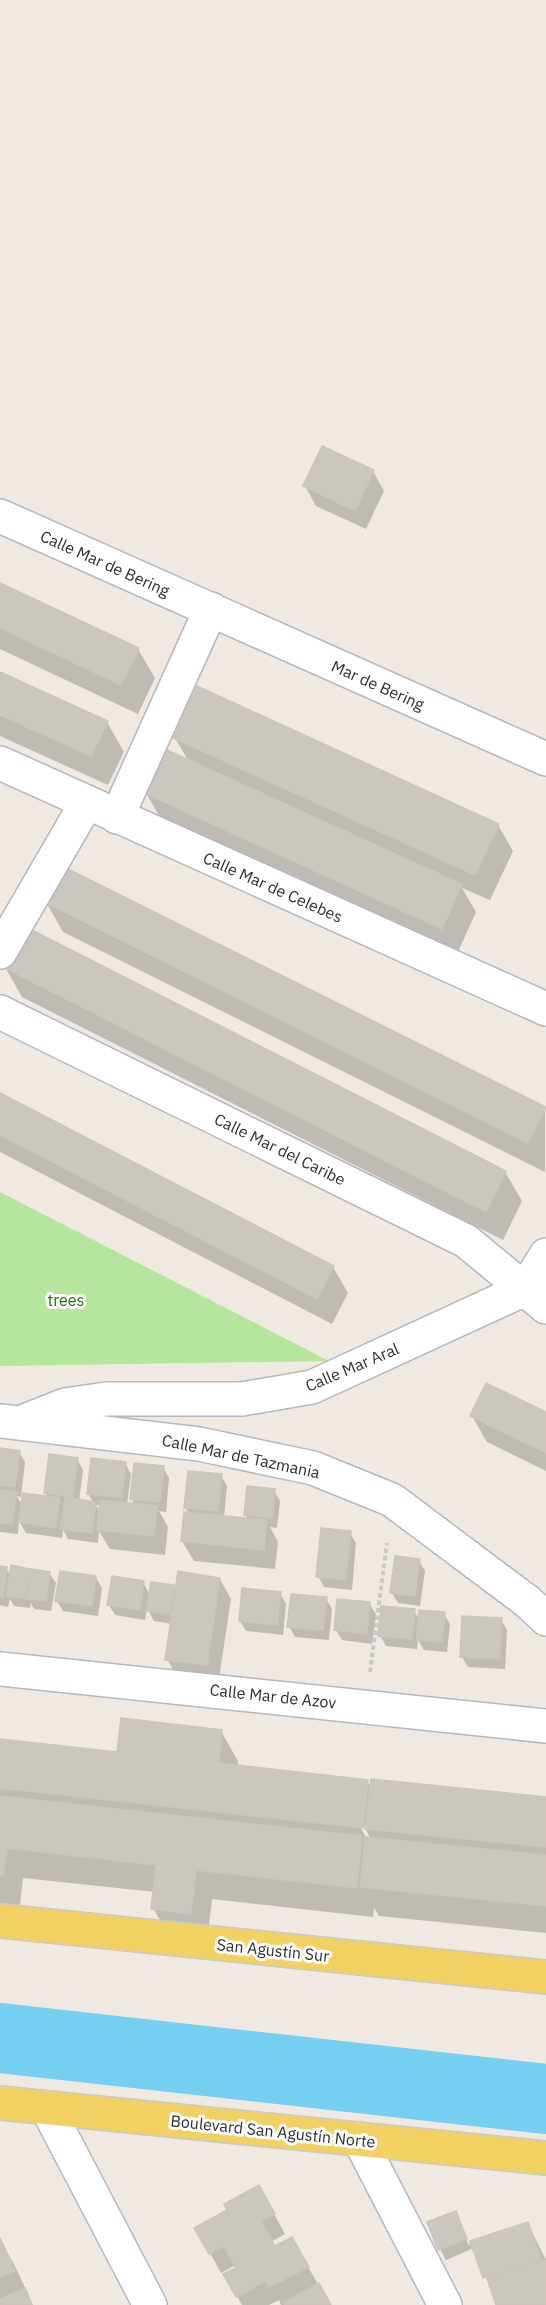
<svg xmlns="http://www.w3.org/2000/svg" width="546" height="2305" viewBox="0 0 546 2305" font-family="'IBM Plex Sans',sans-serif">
  <rect width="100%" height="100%" fill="#efe9e1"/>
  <path fill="#b6e59e" d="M0,1192l329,169 -329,5z"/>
  <g fill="#0003" fill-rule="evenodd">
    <path d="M373,471l11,20 -18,38 -50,-23 -11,-20z"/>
    <path d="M0,584l138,65 17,29 -17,36 -138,-65z"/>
    <path d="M0,674l107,48 17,30 -16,33 -108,-49z"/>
    <path d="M175,738l323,87 15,26 -23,49 -28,-12 14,24 -19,42 -296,-135 -15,-26 43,-31z"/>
    <path d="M63,868l482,241v63l-482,-240 -17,-30z"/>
    <path d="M5,967l500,205 17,29 -19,39 -481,-243z"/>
    <path d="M0,1095l333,172 15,26 -16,31 -332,-172z"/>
    <path d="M546,1414v57l-59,-29 -15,-26z"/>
    <path d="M0,1449l19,3 6,10 -4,35 -4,-1 5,9 26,-7 -3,-5 32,-34 6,11 -4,31 15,2 -6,-9 37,-31 6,11 -4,30 8,1 -4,-7 32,-31 6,11 -3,34 -7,-1 9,16 -3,28 -55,-6 -11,-18 -1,12 -30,-4 -5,-9 -1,8 -36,-5 -7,-12 -1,13 -18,-2zM96,1505h5l-1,7z"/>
    <path d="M221,1476l6,10 -3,31 24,3 -2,-5 28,-24 6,10 -3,27 -7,-1 8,15 -3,27 -81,-8 -12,-20 7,-27 -4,-7z"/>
    <path d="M350,1533l6,10 -4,47 -28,-3 -6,-11z"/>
    <path d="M419,1561l6,10 -5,35 -22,-3 -6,-10z"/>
    <path d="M0,1568h6l5,8 18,-6 3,5 17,-2 7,10 -5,28 -17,-2 -3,-6 -1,5 -16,-2 -4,-7 -2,8 -8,-2z"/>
    <path d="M96,1578l6,10 -4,28 -35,-5 -6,-10z"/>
    <path d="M220,1579l11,20 -13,86 -40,-6 -11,-20 5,-35 -18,-3 -7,-13 -2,12 -30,-5 -6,-10 34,-23 7,13 23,-9 4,6z"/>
    <path d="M280,1593l6,11 -3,31 -37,-4 -6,-10z"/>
    <path d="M326,1599l6,10 -3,31 -34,-3 -6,-11z"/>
    <path d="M369,1603l7,11 -4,30 -30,-4 -6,-10z"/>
    <path d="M414,1611l6,10 24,-7 6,10 -3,28 -23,-2 -6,-10 -1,9 -31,-3 -6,-11z"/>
    <path d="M501,1620l6,10 -2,39 -37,-2 -6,-10z"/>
    <path d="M221,1731l17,30v6l129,14 4,7 175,11v134l-167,-17 -5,-8 -1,9 -161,-18 -5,44 -37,-5 -17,-30 2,-16 -132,-14 -3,27 -20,-2v-162l118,13zM361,1821l10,18h-4l-9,-16z"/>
    <path d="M259,2187l26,47 -14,8 4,6 17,-9 38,66h-49l-2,-5 -10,5h-27l-17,-30 13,-6 -2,-4 -15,8 -11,-20 19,-42z"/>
    <path d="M456,2212l13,34 1,-4 58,-18 18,36v45h-49l-23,-57 -28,12 -6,-11z"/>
    <path d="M0,2240l15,26 18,39h-33z"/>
  </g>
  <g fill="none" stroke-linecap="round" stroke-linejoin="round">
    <path stroke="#75cff0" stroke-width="70" d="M0,2038l546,61"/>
  </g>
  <g fill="#cbc7bf" stroke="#cbc5ba" stroke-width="1.5">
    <path d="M322,446l52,24 -19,41 -52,-25z"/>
    <path d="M0,583l139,65 -18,37 -121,-57z"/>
    <path d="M0,672l108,49 -17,35 -91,-41z"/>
    <path d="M197,686l302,138 -24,51 -302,-137z"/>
    <path d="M165,749l297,135 -20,45 -298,-136z"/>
    <path d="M62,866l484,241 -18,36 -484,-241z"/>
    <path d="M24,926l482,245 -20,41 -483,-245z"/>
    <path d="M0,1093l334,173 -17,33 -317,-164z"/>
    <path d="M486,1383l60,29v41l-76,-37z"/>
    <path d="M0,1448l20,3 -5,36 -15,-2z"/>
    <path d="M49,1454l29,4 -5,39 -29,-4z"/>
    <path d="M91,1458l35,4 -4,36 -35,-4z"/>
    <path d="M134,1463l30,3 -4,36 -30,-3z"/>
    <path d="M188,1471l34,3 -4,37 -34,-3z"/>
    <path d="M247,1486l28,3 -3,29 -28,-3z"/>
    <path d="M0,1490l17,2 -5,32 -12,-1z"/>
    <path d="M23,1493l37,5 -4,30 -38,-6z"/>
    <path d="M65,1497l31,5 -4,31 -32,-4z"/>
    <path d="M100,1500l57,6 -3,30 -57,-6z"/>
    <path d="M184,1512l83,8 -3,30 -83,-9z"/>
    <path d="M321,1528l30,3 -5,49 -30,-3z"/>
    <path d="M395,1556l25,3 -5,37 -25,-3z"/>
    <path d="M11,1565l19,4 -5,29 -19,-2z"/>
    <path d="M0,1566l7,1 -4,30 -3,-1z"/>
    <path d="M31,1569l19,3 -4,29 -19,-2z"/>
    <path d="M60,1571l36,5 -4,30 -37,-5z"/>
    <path d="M178,1571l42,7 -13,87 -42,-5z"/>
    <path d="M112,1576l32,5 -4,29 -33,-5z"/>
    <path d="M151,1582l23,3 -4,29 -24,-3z"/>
    <path d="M242,1588l39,4 -4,33 -38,-4z"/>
    <path d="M291,1594l36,3 -4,33 -36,-3z"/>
    <path d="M337,1599l33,3 -3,32 -33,-4z"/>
    <path d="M381,1606l34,3 -3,30 -34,-3z"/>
    <path d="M419,1610l26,2 -3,30 -26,-2z"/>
    <path d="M462,1616l40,2 -2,41 -40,-2z"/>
    <path d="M121,1718l101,12 -3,33 149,17 -5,48 -363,-40v-49l117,13z"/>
    <path d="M371,1779l175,18v50l-181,-18z"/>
    <path d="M0,1796l362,40 -5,52 -161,-18 -5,44 -40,-5 5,-44 -149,-17 -4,28 -3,-1z"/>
    <path d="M365,1837l181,18v51l-186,-19z"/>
    <path d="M259,2185l16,29 -14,7 14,25 17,-9 17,30 -40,20 -3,-6 -30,16 -13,-23 13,-6 -12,-22 -15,8 -15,-26 33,-18 -3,-6z"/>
    <path d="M456,2211l11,28 -29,11 -11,-28z"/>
    <path d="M528,2222l13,37 -58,19 -13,-37z"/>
    <path d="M0,2238l15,33 -15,6z"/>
    <path d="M546,2259v46h-50l-9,-27z"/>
    <path d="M319,2283l12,22h-46l-1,-3z"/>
    <path d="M25,2288l7,17h-32v-6z"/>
  </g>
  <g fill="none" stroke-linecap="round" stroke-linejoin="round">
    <defs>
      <g id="minor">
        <path d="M0,516l546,243"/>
        <path d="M0,763l546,246"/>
        <path d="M117,817l94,-208"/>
        <path d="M0,952l87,-150"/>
        <path d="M0,1012l466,229 80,66"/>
        <path d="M27,1420l38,-15 41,-6h136l70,-12 213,-98 21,-34"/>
        <path d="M0,1421l199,23 114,24 79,32 136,102 18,17"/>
        <path d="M0,1669l546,57"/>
        <path d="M47,2108l103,197"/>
        <path d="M359,2139l86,166"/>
      </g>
      <g id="major">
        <path d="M0,1921l546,56"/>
        <path d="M0,2103l546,55"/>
      </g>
    </defs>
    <use href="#minor" stroke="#b4b7c1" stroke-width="36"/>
    <use href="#major" stroke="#c9c9c9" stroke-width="36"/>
    <path stroke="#c9c9c9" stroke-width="4" stroke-dasharray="4.5 3" stroke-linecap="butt" d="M370,1672l17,-129"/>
    <use href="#minor" stroke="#fff" stroke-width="33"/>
    <use href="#major" stroke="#f2d163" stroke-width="33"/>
  </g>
  <g text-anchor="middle" stroke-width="6" stroke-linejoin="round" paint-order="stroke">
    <g font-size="16" fill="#2e2e2e" stroke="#fff">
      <text transform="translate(105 563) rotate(24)" y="6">Calle Mar de Bering</text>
      <text transform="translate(378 685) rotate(24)" y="6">Mar de Bering</text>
      <text transform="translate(273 887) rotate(24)" y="6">Calle Mar de Celebes</text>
      <text transform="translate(280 1149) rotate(26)" y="6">Calle Mar del Caribe</text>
      <text transform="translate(352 1367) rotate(-23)" y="6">Calle Mar Aral</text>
      <text transform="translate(241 1456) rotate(12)" y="6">Calle Mar de Tazmania</text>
      <text transform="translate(273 1696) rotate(6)" y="6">Calle Mar de Azov</text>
      <text transform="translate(273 1950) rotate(6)" y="6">San Agustín Sur</text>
      <text transform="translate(273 2131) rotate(6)" y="6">Boulevard San Agustín Norte</text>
    </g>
    <g font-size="16" fill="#2c6e1b" stroke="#fff">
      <text x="66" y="1306">trees</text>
    </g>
  </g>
</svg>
